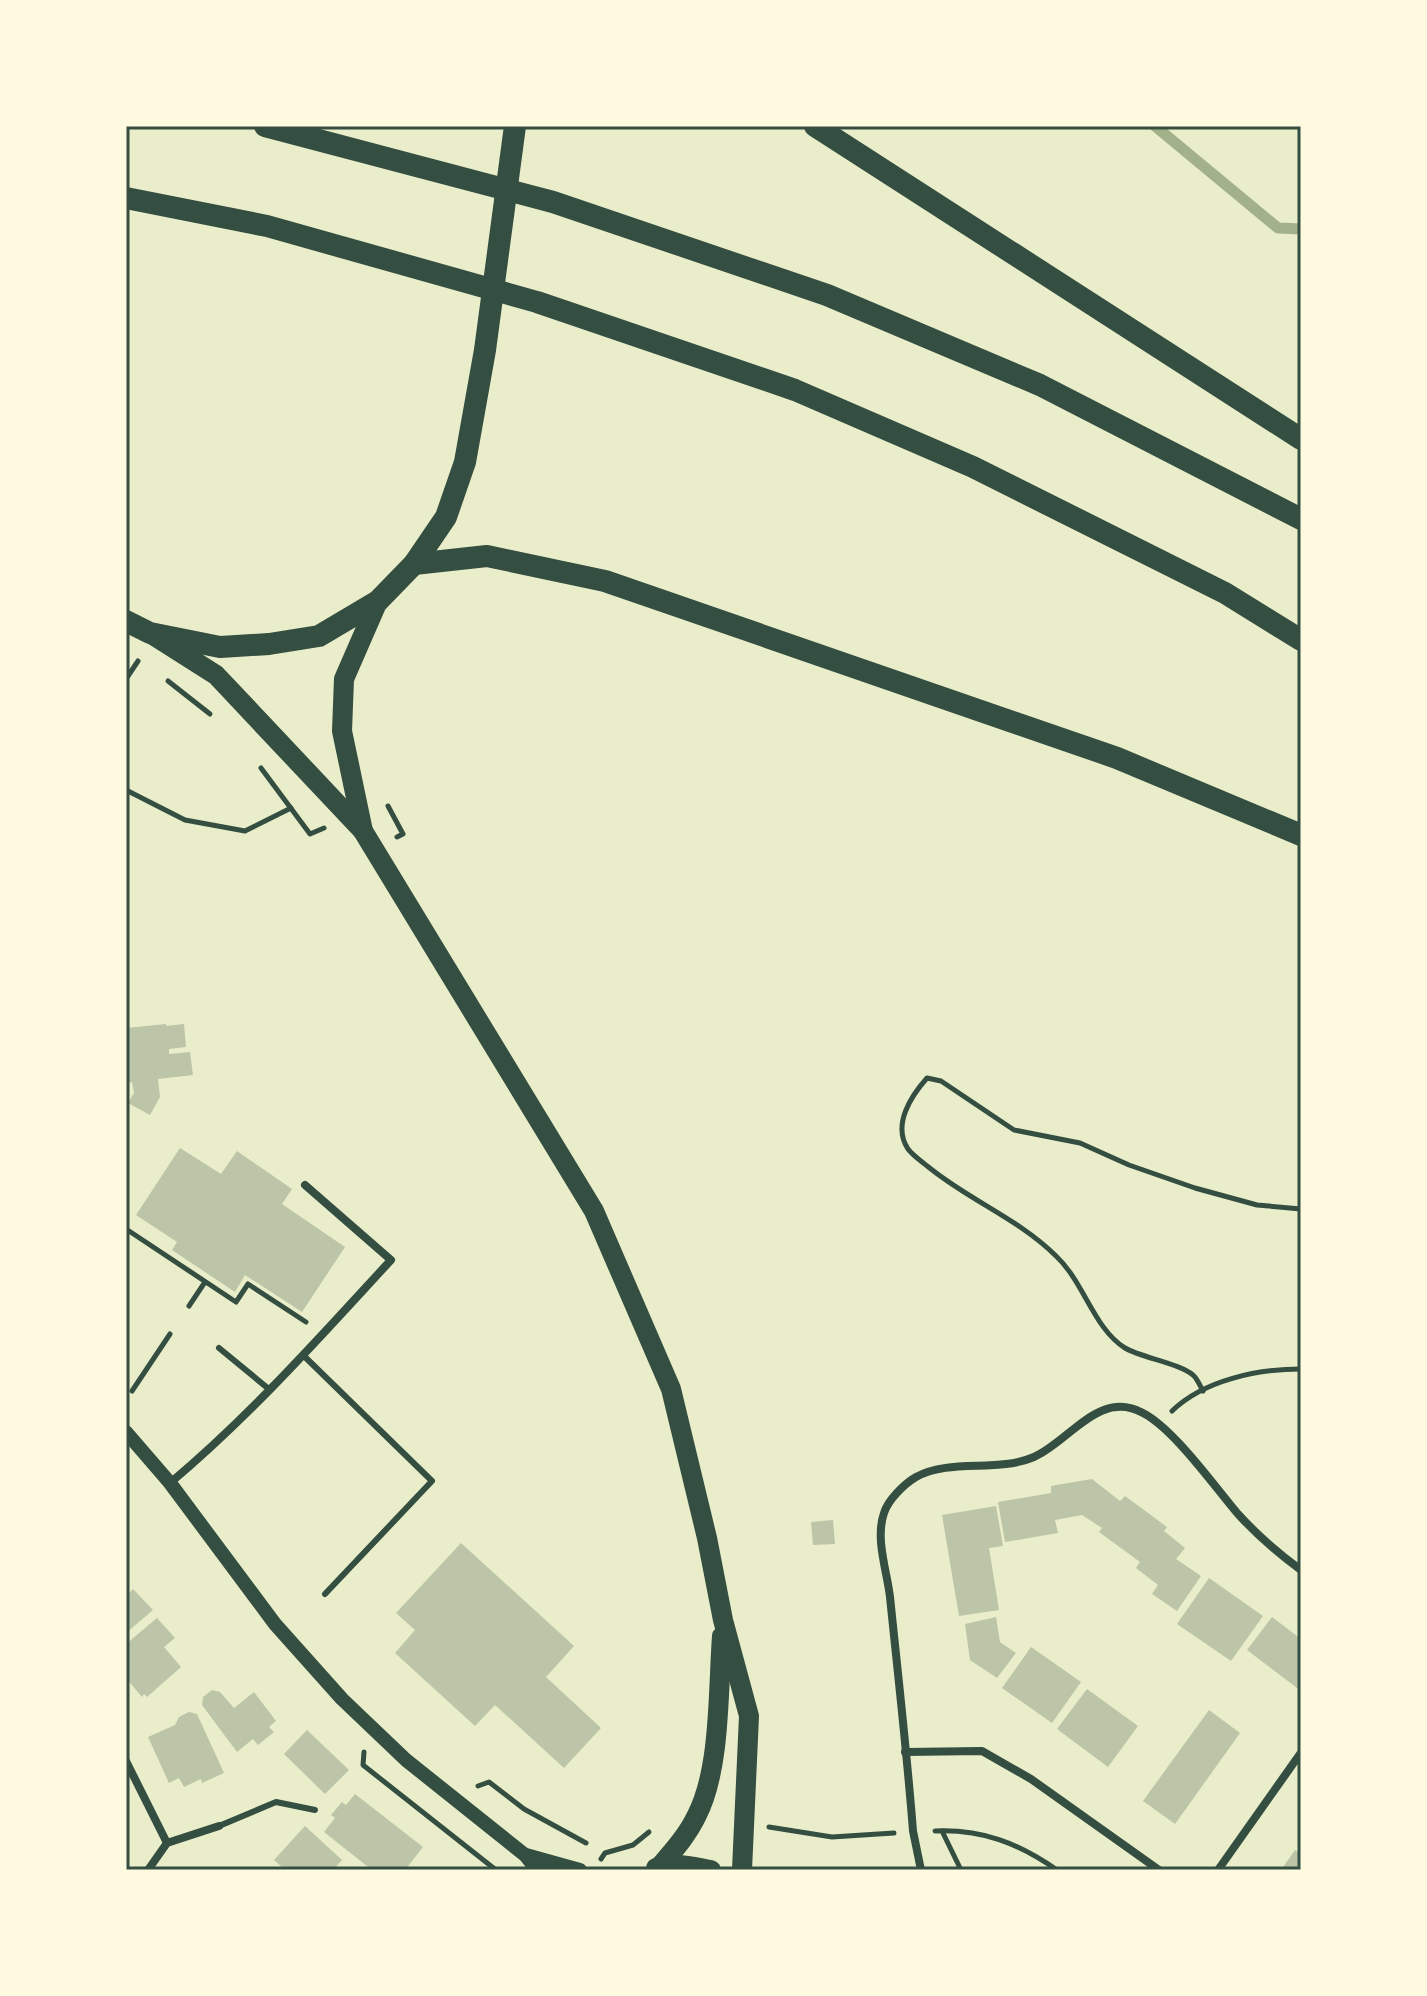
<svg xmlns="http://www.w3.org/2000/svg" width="1427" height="1996" viewBox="0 0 1427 1996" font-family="'PT Serif',serif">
  <rect width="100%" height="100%" fill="#e9edc9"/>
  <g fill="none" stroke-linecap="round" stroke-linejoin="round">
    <path stroke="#a3b18a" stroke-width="11" d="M1155,126l123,102 23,1"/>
  </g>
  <g fill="#bcc5a7">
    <path d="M166,1024v2l18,-2 2,23 -17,2v5l21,-2 3,23 -35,4 2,18 -10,18 -22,-12 6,-10 -2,-11 -6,1v-55z"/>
    <path d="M180,1148l41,26 16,-23 55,38 -10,15 63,43 -43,65 -57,-37 -10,17 -63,-42 5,-8 -41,-27z"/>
    <path d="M1092,1479l28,22 5,-5 42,31 -3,4 21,17 -9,11 25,17 -24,35 -25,-17 6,-9 -22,-17 4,-6 -41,-30 3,-4 -20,-13 -27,5 3,13 -53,9 -7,-40 53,-9v-7z"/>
    <path d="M996,1506l7,40 -14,2 10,62 -40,6 -17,-101z"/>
    <path d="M833,1520l2,24 -22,1 -2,-23z"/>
    <path d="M461,1543l113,103 -28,31 55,51 -37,40 -69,-63 -20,21 -80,-73 20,-23 -19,-17z"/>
    <path d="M1209,1578l54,38 -32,45 -54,-37z"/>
    <path d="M133,1589l20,21 -27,23v-37z"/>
    <path d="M996,1617l4,25 16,11 -19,25 -27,-18 -5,-36z"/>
    <path d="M1272,1617l29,22v52l-54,-41z"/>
    <path d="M157,1618l18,20 -11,9 17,20 -34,30 -3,-3 -2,3 -16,-19 2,-2 -2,-3v-29z"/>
    <path d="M1031,1647l50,35 -29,41 -50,-35z"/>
    <path d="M1087,1689l51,37 -30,41 -51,-38z"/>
    <path d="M212,1690l8,2 14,16 20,-16 22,29 -7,6 5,5 -16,13 -5,-6 -16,13 -35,-47 1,-8z"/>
    <path d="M1209,1710l31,23 -65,91 -32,-23z"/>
    <path d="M189,1712l8,2 27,59 -22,10 -1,-4 -17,8 -5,-9 -10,5 -21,-46 27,-12 4,-8z"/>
    <path d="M307,1730l42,40 -24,24 -41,-40z"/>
    <path d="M355,1794l68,53 -18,23h-33l-48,-38 11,-14 -4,-3 11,-13 4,3z"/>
    <path d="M305,1826l37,34 -9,10h-48l-11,-10z"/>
    <path d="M1295,1850l6,4v16h-20z"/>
  </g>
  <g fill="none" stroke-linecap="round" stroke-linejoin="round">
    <g stroke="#344e41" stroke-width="5">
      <path d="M126,679l12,-18"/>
      <path d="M168,681l42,33"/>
      <path d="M261,768l49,66 14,-6"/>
      <path d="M126,790l59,30 60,11 46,-23"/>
      <path d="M388,806l15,28 -6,3"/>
      <path d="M126,1229l110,73 12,-18 58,38"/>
      <path d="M189,1306l16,-24"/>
      <path d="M132,1391l38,-57"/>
      <path d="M1203,1391c-3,-5 -6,-13 -10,-16 -14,-12 -51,-17 -68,-27 -31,-19 -41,-66 -69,-92 -36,-36 -85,-55 -125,-87 -7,-6 -18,-13 -23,-20 -16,-24 3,-53 19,-71l14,3 73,49 66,13 49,22 66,23 62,17 44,4"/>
      <path d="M1172,1411c32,-31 86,-42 129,-42"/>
      <path d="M364,1752l-1,13 133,105"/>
      <path d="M478,1786l11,-4 35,27 62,34"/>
      <path d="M769,1827l63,10 62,-4"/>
      <path d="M935,1831c47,-2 83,12 122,39"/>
      <path d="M942,1831l19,39"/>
      <path d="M601,1859l4,-6 28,-8 16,-13"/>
    </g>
    <g stroke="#344e41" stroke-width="6">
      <path d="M219,1348l51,42"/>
      <path d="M304,1356l128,125 -107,113"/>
      <path d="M219,1826l57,-24 39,8"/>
    </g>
    <g stroke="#344e41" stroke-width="8">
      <path d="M170,1483c80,-67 150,-146 221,-223l-86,-75"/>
      <path d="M905,1752l77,-1 49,28 128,91"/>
      <path d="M126,1761l41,82"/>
      <path d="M148,1870l19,-27 52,-17"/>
      <path d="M921,1870l-8,-39c-6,-78 -15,-156 -23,-234 -3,-26 -15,-58 -6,-84 4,-13 20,-29 32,-36 35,-19 81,-4 118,-20 36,-16 65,-68 109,-44 31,16 72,74 95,101 19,21 40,39 63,56"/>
      <path d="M1218,1870l82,-116"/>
    </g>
    <g stroke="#344e41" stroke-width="14">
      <path d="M126,1432l44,51 105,141 67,75 64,61 119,95 12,15"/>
      <path d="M526,1855l54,15"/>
    </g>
    <g stroke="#344e41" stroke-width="20">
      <path d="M153,635l63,40 147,156 231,380 77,178 36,149 16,82 26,96 -7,154"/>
      <path d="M363,831l-21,-100 2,-52 34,-78"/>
      <path d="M661,1865c14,-16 27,-31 36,-50 24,-47 21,-127 25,-179"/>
      <path d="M656,1868c17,-7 38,-1 55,2"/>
    </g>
    <g stroke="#344e41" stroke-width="22">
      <path d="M265,126l288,76 274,93 213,90 261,134"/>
      <path d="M815,126l486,313"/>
      <path d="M126,198l141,28 270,76 258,88 178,77 252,126 76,47"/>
      <path d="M414,564l73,-8 118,25 512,177 184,77"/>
      <path d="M126,621l24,12 70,14 49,-3 50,-8 59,-35 36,-37 32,-47 19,-55 20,-112 30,-224"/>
    </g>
  </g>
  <rect width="1427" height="1996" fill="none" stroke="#fefae0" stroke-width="256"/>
  <rect x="128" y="128" width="1171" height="1740" fill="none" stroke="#344e41" stroke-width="3"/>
</svg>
